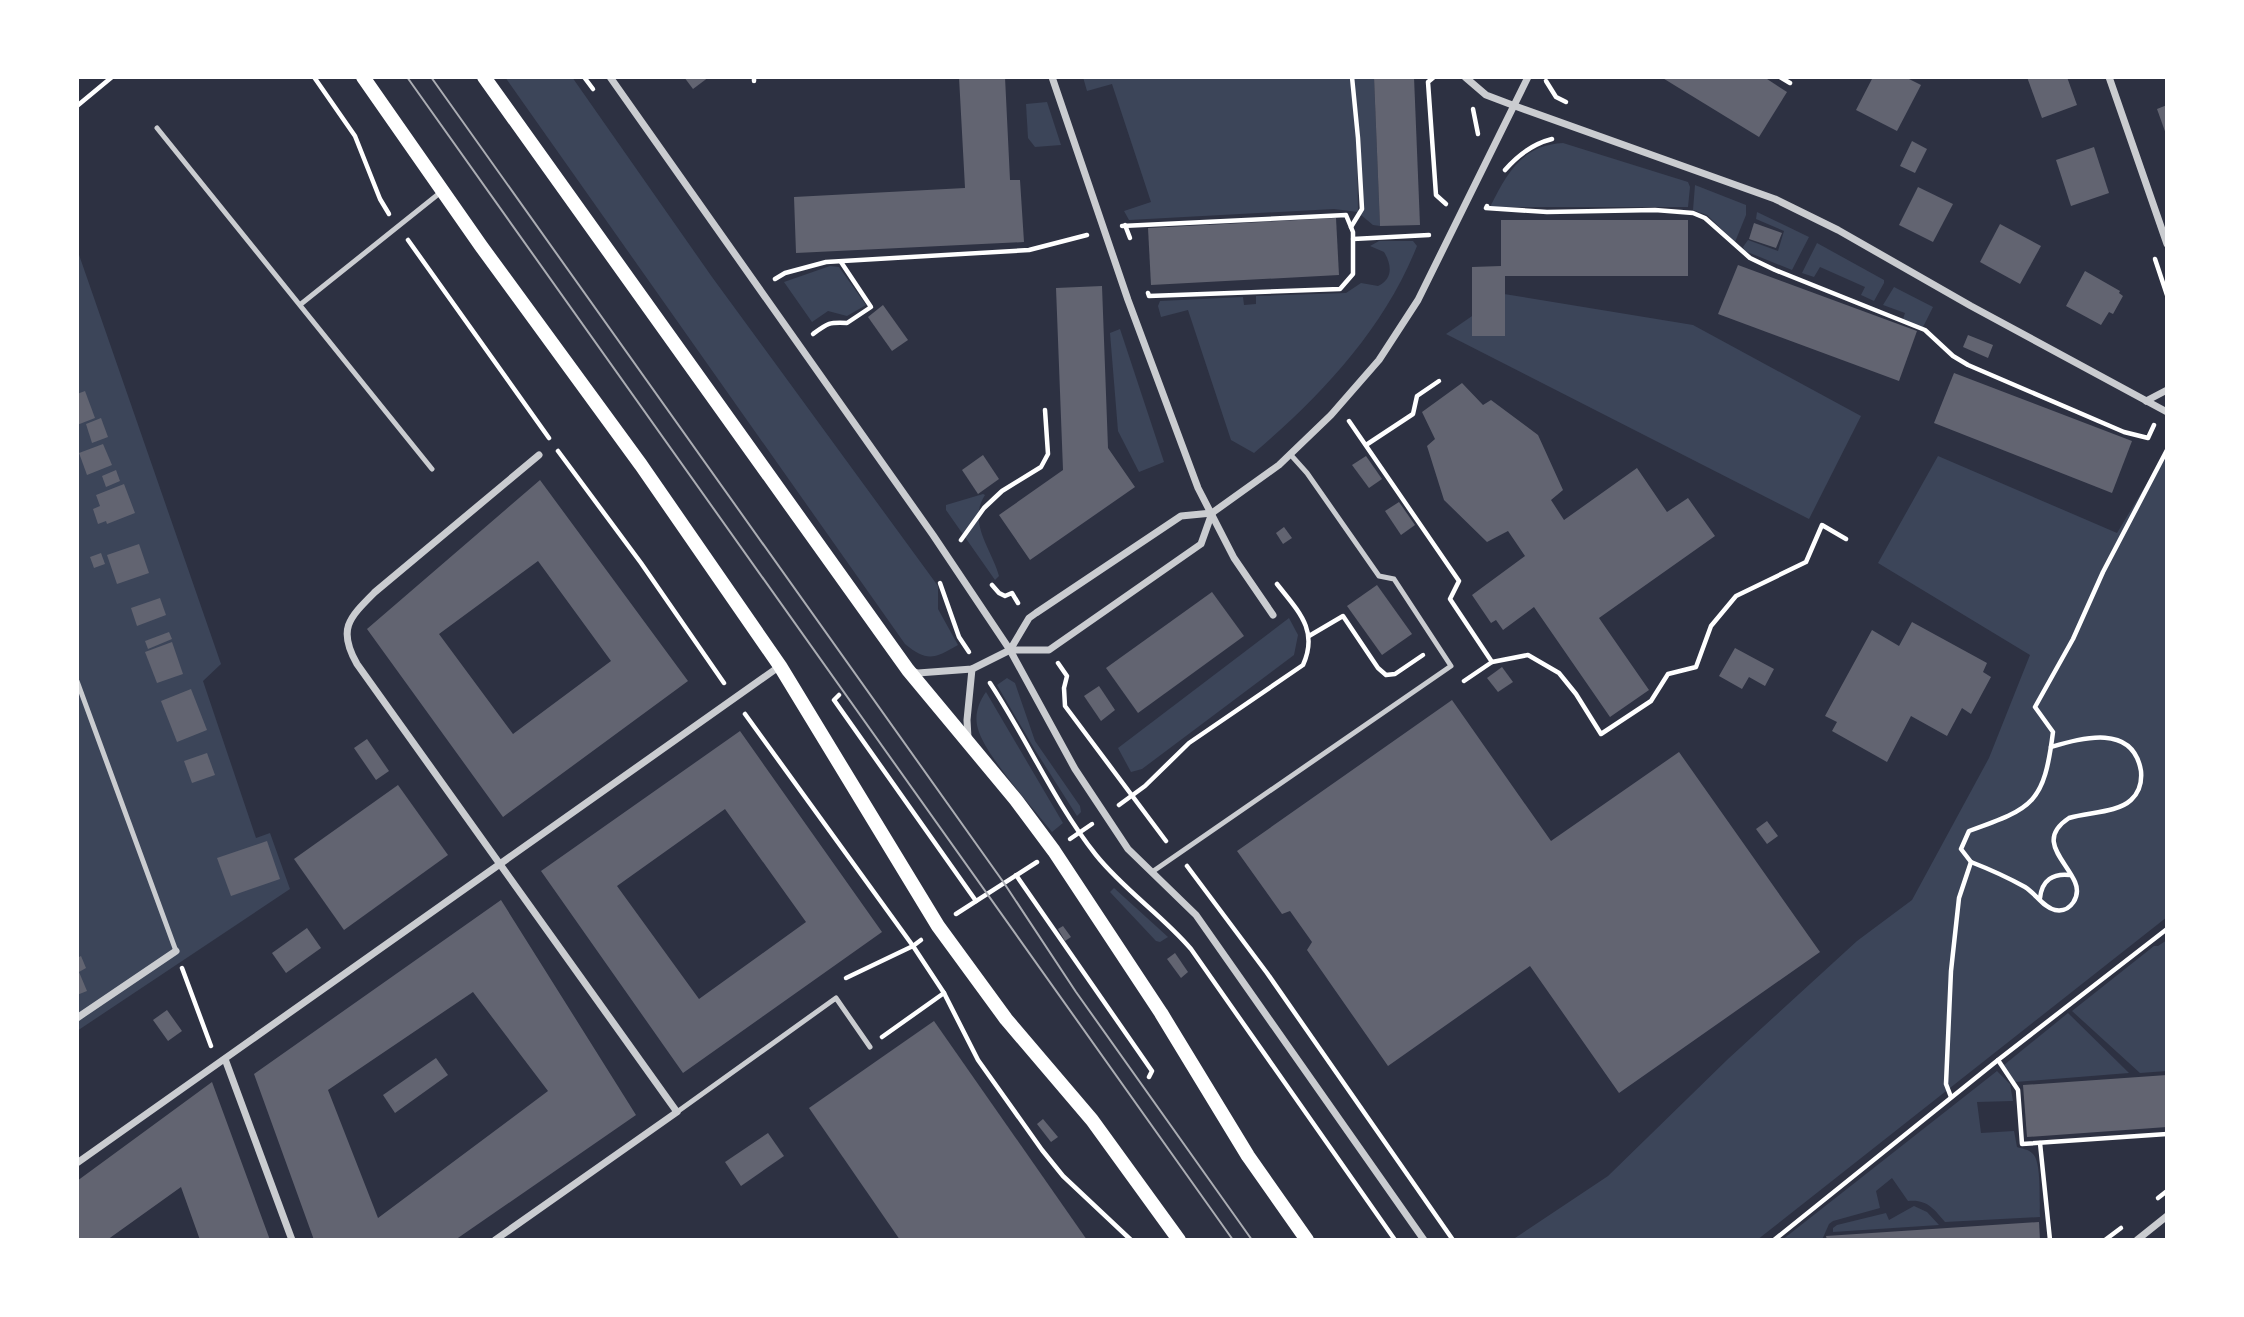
<svg xmlns="http://www.w3.org/2000/svg" width="2244" height="1317" viewBox="0 0 2244 1317" font-family="Jost,sans-serif">
  <rect width="100%" height="100%" fill="#2d3142"/>
  <g fill="#3c4559">
    <path d="M505,77h67l140,200 226,309v23l20,36c-24,14 -31,17 -53,-1z"/>
    <path d="M1083,77h267l7,58 1,77 -24,-3 -205,11 -5,-9 27,-9 -39,-118 -25,7z"/>
    <path d="M1353,77h21l6,149 -7,-1 -12,-10 2,-6 -3,-72z"/>
    <path d="M1047,102l14,43 -26,2 -7,-9 -2,-34z"/>
    <path d="M1563,143l125,39 2,5 -2,20h-198c17,-34 32,-62 73,-64z"/>
    <path d="M1695,185l51,20v10l-11,27 -28,-27 -14,-5z"/>
    <path d="M1757,212l52,25 -17,33 -47,-19 -2,-4 5,-7 30,11 6,-20 -28,-12z"/>
    <path d="M1379,241h34l4,5c-33,83 -96,150 -163,207l-23,-13 -43,-130 -27,7 -3,-11 2,-5 83,-4 1,8 12,-1v-8l90,-3 15,-10 17,3c15,-7 14,-21 6,-34l-14,-6z"/>
    <path d="M1817,243l67,37v3l-10,18 -13,-6 4,-8 -45,-20 -6,10 -12,-4z"/>
    <path d="M77,249l144,415 -18,17 53,157 14,-5 20,56 -213,142z"/>
    <path d="M830,266l9,1 27,38 -19,11 -19,-5 -16,11 -28,-40z"/>
    <path d="M1894,287l39,20 -10,20 -20,-8 2,-6 -22,-8z"/>
    <path d="M1504,294l189,31 168,91 -52,103 -363,-185z"/>
    <path d="M1120,329l44,133 -25,10 -21,-41 -8,-98z"/>
    <path d="M2166,452l1,465 -410,323h-245l96,-64 120,-117 129,-118 55,-41 77,-142 41,-103 -152,-92 60,-107 179,77z"/>
    <path d="M983,494l2,1c-18,28 7,54 14,81l-4,4 -49,-70v-5z"/>
    <path d="M1289,618l9,17 -4,20 -152,114 -11,3 -13,-24z"/>
    <path d="M1007,678l8,5 20,58 45,65 1,6 -4,4 -42,-66 -38,-65z"/>
    <path d="M986,692l77,131 -11,9c-19,-24 -67,-77 -74,-103 -4,-13 0,-26 8,-37z"/>
    <path d="M1114,888l54,49 -8,5 -4,-1 -46,-49z"/>
    <path d="M2167,940v131l-27,2 -68,-62 82,-65h4z"/>
    <path d="M2068,1013l61,60 -114,9 -11,-17z"/>
    <path d="M1997,1071l13,13 3,17 -36,1 4,31 33,-2 3,16c6,2 11,2 16,7 9,9 6,49 7,63l-95,5c-11,-13 -18,-23 -37,-21l-16,-23 -16,13 4,17 -47,13 -4,3 -7,16h-40z"/>
    <path d="M1914,1206l13,6 12,13 -106,7v-4l4,-3 49,-12 3,7z"/>
  </g>
  <g fill="#626471" fill-rule="evenodd">
    <path d="M684,77h25l-16,12z"/>
    <path d="M959,77h46l5,103h10l4,62 -228,11 -2,-56 171,-9z"/>
    <path d="M1374,77h40l6,148 -40,1z"/>
    <path d="M1661,77h103l23,15 -28,45z"/>
    <path d="M1873,77h32l16,8 -24,46 -41,-21z"/>
    <path d="M2027,77h40l10,28 -35,13z"/>
    <path d="M2167,105v32l-10,-28z"/>
    <path d="M1912,141l15,8 -12,24 -15,-7z"/>
    <path d="M2094,147l15,46 -38,13 -15,-46z"/>
    <path d="M1918,187l35,17 -20,38 -34,-17z"/>
    <path d="M1336,218l3,57 -188,10 -3,-57z"/>
    <path d="M1501,220h187v56h-183v60h-33v-69l29,-1z"/>
    <path d="M1754,223l28,10 -6,15 -27,-9z"/>
    <path d="M2000,224l41,22 -21,38 -40,-22z"/>
    <path d="M1738,265l179,66 -18,50 -181,-67z"/>
    <path d="M2085,271l35,20 -1,2 4,3 -10,18 -4,-2 -8,13 -35,-19z"/>
    <path d="M1102,286l6,162 27,39 -105,73 -31,-45 64,-45 -7,-182z"/>
    <path d="M883,305l25,35 -16,11 -24,-34z"/>
    <path d="M1968,335l25,10 -5,13 -25,-11z"/>
    <path d="M1954,373l178,68 -20,52 -178,-70z"/>
    <path d="M1462,383l21,22 8,-5 47,35 25,55 -12,10 13,20 73,-52 30,44 21,-14 27,38 -116,82 50,72 -39,27 -76,-110 -31,23 -7,-10 -5,3 -19,-28 53,-39 -17,-25 -21,11 -43,-42 -17,-54 8,-7 -13,-27z"/>
    <path d="M85,391l10,27 -18,7v-31z"/>
    <path d="M101,418l7,19 -16,6 -6,-19z"/>
    <path d="M103,444l9,21 -25,10 -8,-22z"/>
    <path d="M983,455l16,24 -21,15 -16,-24z"/>
    <path d="M1366,456l16,23 -13,9 -17,-23z"/>
    <path d="M116,470l4,11 -14,6 -4,-11z"/>
    <path d="M540,480l148,201 -185,136 -136,-188zM538,561l73,100 -98,73 -74,-100z"/>
    <path d="M124,484l11,29 -28,11 -1,-3 -8,3 -5,-15 7,-3 -4,-11z"/>
    <path d="M1399,502l16,23 -14,10 -16,-24z"/>
    <path d="M1284,527l8,11 -9,6 -7,-11z"/>
    <path d="M139,544l10,29 -32,11 -10,-29z"/>
    <path d="M101,553l4,11 -11,4 -4,-11z"/>
    <path d="M1377,585l35,49 -30,21 -35,-49z"/>
    <path d="M1212,592l32,44 -106,77 -32,-45z"/>
    <path d="M160,598l6,17 -29,11 -6,-18z"/>
    <path d="M1912,622l75,41 -4,9 8,5 -20,37 -9,-6 -15,28 -36,-20 -24,46 -55,-31 5,-9 -12,-6 47,-86 27,16z"/>
    <path d="M169,632l3,7 -24,10 -3,-8z"/>
    <path d="M172,642l11,32 -26,9 -12,-31z"/>
    <path d="M1735,648l39,21 -9,17 -16,-9 -7,12 -23,-13z"/>
    <path d="M1502,667l11,15 -15,10 -11,-14z"/>
    <path d="M1099,686l16,24 -14,11 -17,-25z"/>
    <path d="M191,689l16,41 -30,12 -16,-41z"/>
    <path d="M1452,700l99,141 128,-89 141,200 -201,141 -89,-127 -142,100 -81,-116 5,-8 -22,-31 -8,3 -45,-63z"/>
    <path d="M740,731l142,201 -199,141 -142,-202zM725,809l81,113 -107,77 -82,-113z"/>
    <path d="M367,739l22,32 -13,9 -22,-32z"/>
    <path d="M207,753l8,22 -23,8 -8,-22z"/>
    <path d="M398,785l50,70 -104,75 -50,-71z"/>
    <path d="M1767,821l11,15 -11,8 -11,-15z"/>
    <path d="M267,841l13,38 -49,17 -14,-38z"/>
    <path d="M501,900l135,215 -181,125h-141l-60,-166zM473,992l75,99 -170,127 -50,-128z"/>
    <path d="M1063,926l8,11 -6,4 -7,-12z"/>
    <path d="M307,928l14,20 -35,25 -14,-20z"/>
    <path d="M1175,953l13,19 -7,6 -14,-19z"/>
    <path d="M81,956l5,12 -7,4 8,19 -10,4v-37z"/>
    <path d="M167,1010l15,21 -14,10 -15,-21z"/>
    <path d="M934,1021l153,219h-187l-91,-132z"/>
    <path d="M436,1058l12,17 -53,38 -12,-18z"/>
    <path d="M2167,1075v52l-140,10 -4,-52z"/>
    <path d="M212,1082l58,158h-70l-19,-53 -74,53h-30v-59z"/>
    <path d="M1043,1119l15,18 -7,5 -14,-18z"/>
    <path d="M768,1133l16,23 -43,30 -16,-24z"/>
    <path d="M2039,1222l1,18h-213l-1,-4z"/>
  </g>
  <g fill="none" stroke-linecap="round" stroke-linejoin="round">
    <g stroke="#fff" stroke-width="4.5">
      <path d="M314,77l41,59 25,63 9,15"/>
      <path d="M584,77l9,12"/>
      <path d="M754,77v4"/>
      <path d="M1434,77l-6,5 8,113 10,9"/>
      <path d="M1780,77l10,6"/>
      <path d="M1546,81l10,16 10,5"/>
      <path d="M77,106l35,-29"/>
      <path d="M1473,109l5,25"/>
      <path d="M1505,170c13,-15 27,-26 47,-31"/>
      <path d="M1487,206l-1,2 61,4 108,-2 38,3 12,5 45,40 25,12 150,60 28,26 15,9 156,67 24,6 6,-13"/>
      <path d="M1125,225l5,13"/>
      <path d="M1122,226l224,-11 7,17v42l-13,15 -191,7 -1,-3"/>
      <path d="M1351,227l11,-18 -4,-71 -6,-61"/>
      <path d="M1353,239l76,-4"/>
      <path d="M408,240l141,198"/>
      <path d="M2155,259l12,36"/>
      <path d="M775,279l10,-6 41,-11 203,-12 58,-15"/>
      <path d="M813,334c15,-11 16,-12 34,-11l24,-16 -30,-45"/>
      <path d="M1349,421l110,160 -9,18 42,63"/>
      <path d="M1366,445l47,-31 4,-18 22,-15"/>
      <path d="M558,451l83,112 83,120"/>
      <path d="M961,540l23,-32 18,-17 39,-24 7,-13 -3,-44"/>
      <path d="M940,583l19,54 10,15"/>
      <path d="M992,585l7,8 6,3 7,-3 6,10"/>
      <path d="M1309,636l34,-20 35,52 8,7 9,-1 28,-19"/>
      <path d="M1058,663l9,13 -3,12 1,18 101,135"/>
      <path d="M1464,681l28,-19 36,-7 31,18 17,21 25,40 50,-33 17,-27 28,-7 15,-41 25,-30 70,-34 16,-37 24,14"/>
      <path d="M990,683c37,56 64,119 106,172 28,35 66,60 95,94l204,291"/>
      <path d="M839,695l-5,5 142,201"/>
      <path d="M745,714l168,232 31,47 34,67 64,90 21,26 68,64"/>
      <path d="M1119,805l26,-19 44,-43 114,-78c16,-35 -5,-54 -26,-81"/>
      <path d="M1070,839l22,-15"/>
      <path d="M1971,862c18,7 36,15 54,25 10,6 19,21 30,23 16,3 26,-14 20,-28 -10,-23 -39,-42 -6,-64 19,-6 48,-5 62,-18 9,-8 11,-18 10,-29 -8,-48 -59,-33 -90,-24"/>
      <path d="M1187,866l80,107 186,267"/>
      <path d="M1016,875l136,196 -3,6"/>
      <path d="M2040,898c2,-18 13,-25 30,-23"/>
      <path d="M956,914l81,-52"/>
      <path d="M182,968l29,78"/>
      <path d="M846,978l67,-32 8,-6"/>
      <path d="M882,1037l62,-44"/>
      <path d="M1998,1060l20,30 4,54 145,-10"/>
      <path d="M1951,1097l-5,-13 5,-113 8,-73 12,-36 -10,-13 8,-18c65,-23 75,-28 84,-99l-18,-25 38,-68 30,-67 64,-122"/>
      <path d="M2040,1143l10,97"/>
      <path d="M2158,1198l9,-7"/>
      <path d="M1774,1240l224,-180 169,-131"/>
      <path d="M2105,1240l16,-12"/>
    </g>
    <g stroke="#caccd0" stroke-width="5">
      <path d="M157,128l275,341"/>
      <path d="M301,304l140,-112"/>
      <path d="M77,681l99,270"/>
      <path d="M1152,872l299,-206 -57,-87 -15,-3 -72,-103 -17,-19"/>
      <path d="M677,1112l159,-114 34,49"/>
    </g>
    <g stroke="#caccd0" stroke-width="7">
      <path d="M610,77l323,458 77,115 65,119 53,80 68,66 228,325"/>
      <path d="M1052,77l76,223 70,188 36,70 39,57"/>
      <path d="M1465,77l21,18 29,11 260,93 63,31 133,76 196,106"/>
      <path d="M2109,77l58,167"/>
      <path d="M2146,401l21,-11"/>
      <path d="M1212,513l67,-48 52,-50 48,-55 39,-60 110,-223"/>
      <path d="M1010,650l19,-32 7,-5 145,-97 31,-3"/>
      <path d="M912,671l6,2 54,-4 38,-19h39l152,-106 11,-31"/>
      <path d="M968,738l-1,-18 5,-51"/>
      <path d="M77,1018l99,-67"/>
      <path d="M225,1059l67,181"/>
      <path d="M77,1163l703,-497"/>
      <path d="M495,1240l182,-128 -320,-448c-20,-35 -8,-46 18,-72l164,-137"/>
      <path d="M2137,1240l30,-24"/>
    </g>
    <g stroke="#fff" stroke-width="14">
      <path d="M363,77l118,169 160,219 139,201 158,260 68,93 86,101 87,120"/>
      <path d="M484,77l424,593 108,130 38,51 107,162 87,143 59,84"/>
    </g>
    <g stroke="#abadb3" stroke-width="2">
      <path d="M407,77l826,1163"/>
      <path d="M431,77l573,806 72,109 176,248"/>
    </g>
  </g>
  <rect width="2244" height="1317" fill="none" stroke="#ffffff" stroke-width="158"/>
</svg>
